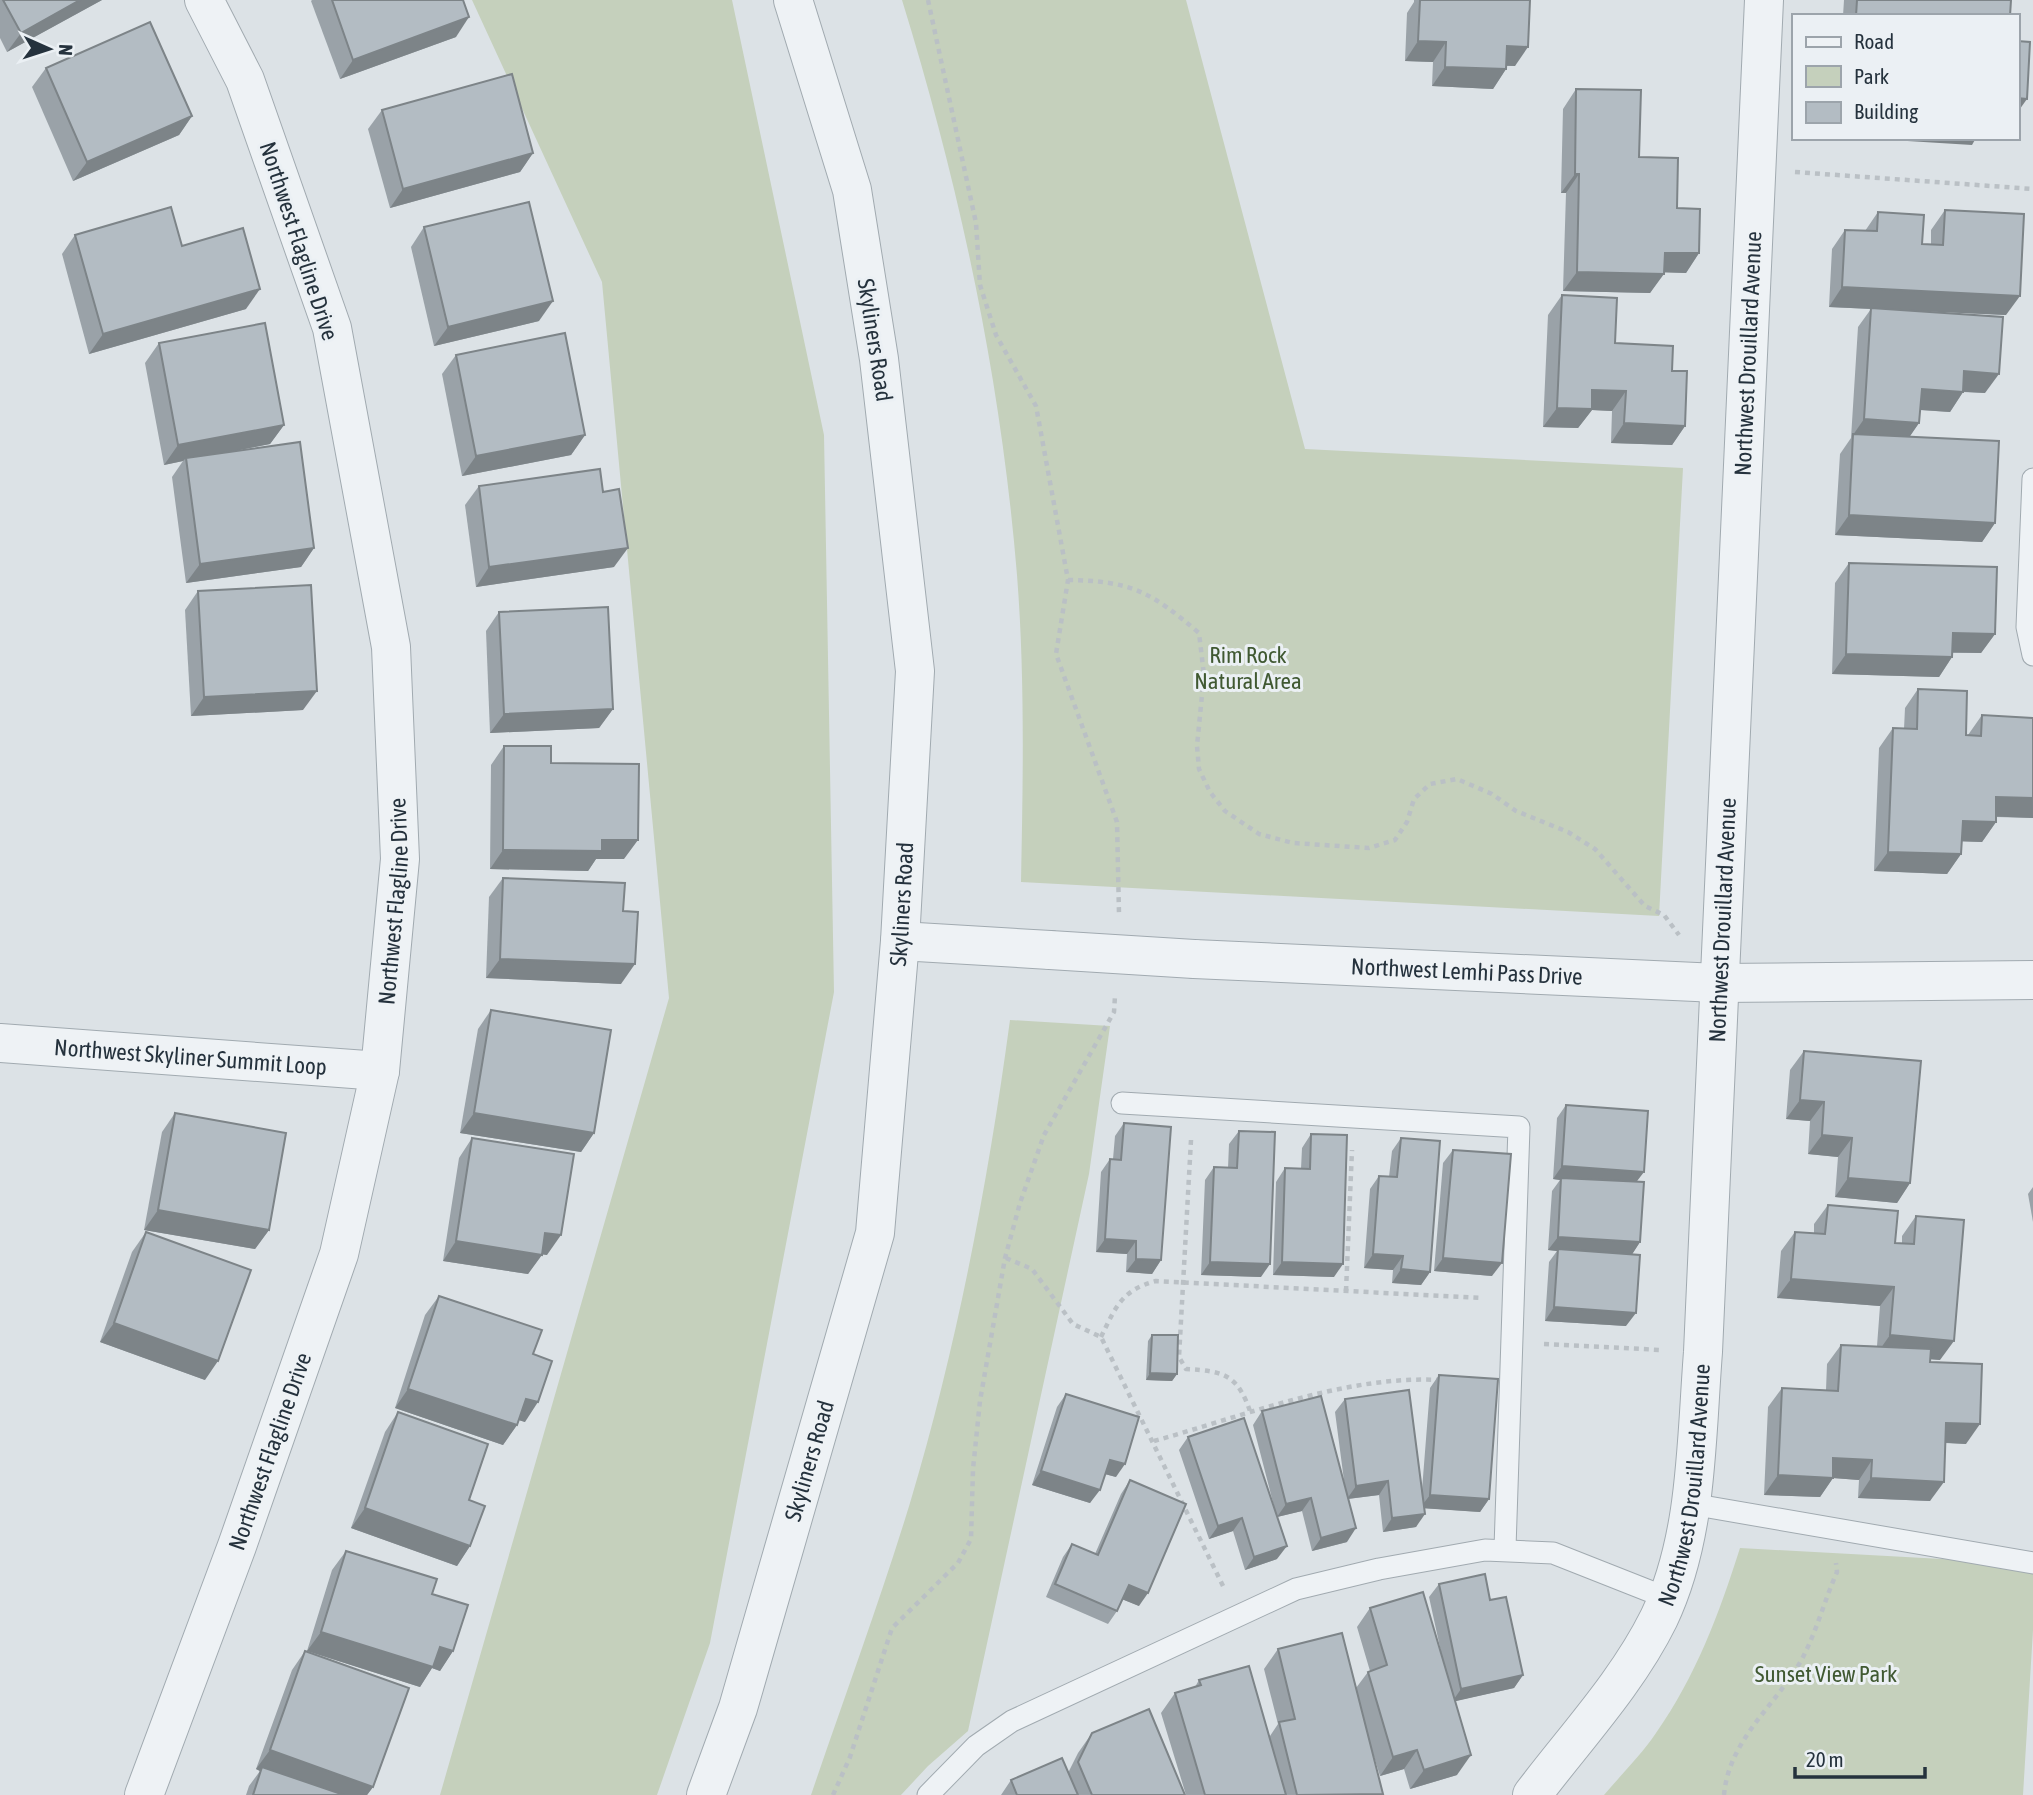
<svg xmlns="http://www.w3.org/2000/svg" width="2033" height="1795" viewBox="0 0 2033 1795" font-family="'Asap Condensed',sans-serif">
  <rect width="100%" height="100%" fill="#dce2e6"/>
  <g fill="#c5d0bc">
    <path d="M472,0h260l92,435 10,557 -124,651 -53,152h-217l229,-797 -67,-716z"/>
    <path d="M902,0h284l119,449 378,19 -24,448 -638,-34c2,-102 4,-205 -4,-307 -16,-196 -57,-387 -115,-575z"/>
    <path d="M1010,1020l100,6 -21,148 -121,557 -40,35 -27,29h-90c33,-97 69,-194 99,-292 47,-157 78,-320 100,-483z"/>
    <path d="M1740,1548l293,16v66l-10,165h-419c17,-20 37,-40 52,-62 40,-57 63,-119 84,-185z"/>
  </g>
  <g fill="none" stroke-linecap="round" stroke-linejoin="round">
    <defs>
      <g id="service">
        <path d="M2033,479l-6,148 6,28"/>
        <path d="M1122,1103l397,24 -14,421"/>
        <path d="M1691,1504l342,59"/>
        <path d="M928,1795l48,-49 36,-25 284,-132 83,-20 106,-19 68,3 114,45"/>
      </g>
      <g id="minor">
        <path id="s1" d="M0,1043l380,28"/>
        <path id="s2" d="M144,1795l93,-249 102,-292 41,-183 20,-212 -9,-212 -59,-319 -87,-248 -41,-80"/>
        <path id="s3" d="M1532,1795c43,-57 95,-112 127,-177 39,-82 37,-178 44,-266l61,-1352"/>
      </g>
      <g id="tertiary">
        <path d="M900,941l150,9"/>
        <path id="s4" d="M1194,959l524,24 315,-3"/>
        <path id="s5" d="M706,1795l32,-87 137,-475 25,-292 15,-270 -36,-312 -27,-169 -59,-190"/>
      </g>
    </defs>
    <use href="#service" stroke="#a1aab0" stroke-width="23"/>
    <use href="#minor" stroke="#a1aab0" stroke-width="40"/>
    <use href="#tertiary" stroke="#a1aab0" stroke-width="40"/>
    <g stroke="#bac0c5" stroke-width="4.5" stroke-dasharray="5 5" stroke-linecap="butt">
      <path d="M928,0l48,223 4,62 16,50 40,71 32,174 -12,74 61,168 2,92"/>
      <path d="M1795,172l238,17"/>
      <path d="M1068,580c64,1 83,12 131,53l5,42 -7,71 2,23 11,23 15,19 34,23 34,9 76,5 26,-8 12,-18 7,-23 16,-15 27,-5 35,15 24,17 52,21 27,17 50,57 19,9 15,20"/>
      <path d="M1191,1140l-12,217 7,12c39,2 52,6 65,45"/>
      <path d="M1006,1258l26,11 41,55 28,13 123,251"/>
      <path d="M1346,1291l6,-141"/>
      <path d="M1101,1337c15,-31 21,-47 55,-56l325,17"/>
      <path d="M1544,1344l117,6"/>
      <path d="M1154,1441c90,-25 192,-66 285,-61"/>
      <path d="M833,1795l17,-38 42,-129 66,-65 13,-24 2,-70 7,-68 25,-143 15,-55 24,-68 70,-123 1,-16"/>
      <path d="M1724,1795c5,-57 54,-91 79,-138 14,-27 22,-58 34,-85l-1,-9"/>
    </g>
    <use href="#service" stroke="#eef2f5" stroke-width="21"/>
    <use href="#minor" stroke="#eef2f5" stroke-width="38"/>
    <use href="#tertiary" stroke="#eef2f5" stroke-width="38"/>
    <defs>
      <path id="tertiary-bridge" d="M1050,950l144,9"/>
    </defs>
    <use href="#tertiary-bridge" stroke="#a1aab0" stroke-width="40" stroke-linecap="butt"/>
    <use href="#tertiary-bridge" stroke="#eef2f5" stroke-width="38"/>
  </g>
  <g fill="#9aa2a8">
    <path d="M0,0h102l-95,52 -7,-14z"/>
    <path d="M312,0h151l-7,37 -116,42 -29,-78z"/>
    <path d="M1414,0h116l-15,66h-9v3l-13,20 -61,-3 1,-24 -28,-1 2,-48 7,-11z"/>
    <path d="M1844,0h167l-1,16h-167z"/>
    <path d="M46,68l146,48 -13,19 -106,46 -41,-94z"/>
    <path d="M1576,89l63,68 38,51 22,45 -13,20 -22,-1 -14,21 -87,-2 3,-98h-5l2,-84z"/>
    <path d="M382,110l151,43 -13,19 -130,36 -22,-79z"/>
    <path d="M1945,210l61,105 -102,-5 81,83 -22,-1 -13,20 -30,-2 -1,13 -10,14 86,86 -13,19 -147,-7 5,-81 11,-16 7,-111 13,-18 -42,-2 3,-58 13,-19 20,1 13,-19 44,32h9v-14z"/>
    <path d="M424,227l115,94 -105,25 -23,-99z"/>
    <path d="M75,235l107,11 64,63 -157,45 -27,-100z"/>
    <path d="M1562,295l53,48 57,28 13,55 -13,19 -61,-2 1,-32 -20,-1 -14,18 -35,-1 5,-112z"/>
    <path d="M159,343l125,82 -14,19 -31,6 75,98 -13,19 -115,16 -14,-106 11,-16 -19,4 -19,-102z"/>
    <path d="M456,355l129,80 -14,20 -109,21 -20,-102z"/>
    <path d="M479,486l135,81 -138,20 -11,-82z"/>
    <path d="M1849,563l146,71 -14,19h-29v4l-13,20 -107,-3 3,-91z"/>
    <path d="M198,591l105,119 -112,6 -6,-106z"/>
    <path d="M499,612l114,97 -14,19 -109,5 -4,-102z"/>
    <path d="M1918,689l48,46h2l14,-20 51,3v100l-37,-1v5l-14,20 -21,-1v13l-14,20 -73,-3 5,-123 14,-20 11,1 1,-21z"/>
    <path d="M504,746l47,17 73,96h-28l-8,12 -98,-2 1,-104z"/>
    <path d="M503,878l120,33 -2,73 -135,-6 3,-81z"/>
    <path d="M491,1010l103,123 -13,19 -121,-19 18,-104z"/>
    <path d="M1804,1051l106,132 -13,20 -62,-6 3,-40 -30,-3 2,-33 -24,-2 4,-49z"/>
    <path d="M1566,1105l71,77 3,60 -8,12 -6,72 -81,-5 4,-59 8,-11 -9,-1 4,-59 8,-11 -7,-1 4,-61z"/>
    <path d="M175,1113l94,117 -14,19 -111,-19 18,-98z"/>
    <path d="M1124,1123l37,137 -9,14 -26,-2 1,-18 -31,-2 5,-80 9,-13h3l2,-23z"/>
    <path d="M1239,1131l22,146 -60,-2 4,-95 9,-13 14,1 1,-24z"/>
    <path d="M1311,1134l23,143 -61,-2 3,-93 9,-14 16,1 1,-21z"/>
    <path d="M472,1138l75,117 -5,-1 -14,20 -85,-13 16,-103z"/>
    <path d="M1401,1138l29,134 -9,13 -29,-2 1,-13 -29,-2 6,-79 9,-13 10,1 3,-26z"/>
    <path d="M1453,1150l39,126 -58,-5 9,-108z"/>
    <path d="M2033,1187v35l-5,-28z"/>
    <path d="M1828,1205l67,38h7v-7l14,-20 24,144 -10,-1v3l36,82 -21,-1 -15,58 -72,-3 1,-18 -26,-2 -13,19 -56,-2 4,-88 14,-19 44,2 1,-26 14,-19 36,1 3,-40 -103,-8 4,-47 14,-19 19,1v-9z"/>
    <path d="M146,1232l59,148 -105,-38 32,-90z"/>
    <path d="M439,1296l94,58 -8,68 -6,-2 -2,5 -14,20 -108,-37 30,-93z"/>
    <path d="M1152,1335l25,39 -5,7 -26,-1 2,-39z"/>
    <path d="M1439,1375l50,124 -9,13 -56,-4 -8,19 -33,5 -4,-37 -31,4 -1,43 -35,9 -10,-40 -25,6v42l-32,11 -12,-39 -24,8 -30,-89 9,-13 88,77 -23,-89 9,-14 83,77 -10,-76 10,-13 77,91 8,-102z"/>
    <path d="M1066,1394l50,83 -11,-3 -15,29 -58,-18 25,-78z"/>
    <path d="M398,1412l71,88 1,46 -13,20 -106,-38 34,-96z"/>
    <path d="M1130,1480l9,126 -17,-7 -5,12 -9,13 -62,-27 17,-40 9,-13 23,10 26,-60z"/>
    <path d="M346,1551l86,43 21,57 -13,20 -8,-3 -12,19 -113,-36 25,-81z"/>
    <path d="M1439,1584l51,16 33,75 -9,13 -59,13 2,74 -47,14 -6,-20 -24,7 -9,-29 11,48h-196l-25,-82 14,-20 20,-6 4,-7 71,56 8,-12 -14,-55 14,-20 78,39 12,-16 2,-1 -13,-44 13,-19 73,53 -14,-64z"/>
    <path d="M305,1651l68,136 -6,8h-121l3,-9 11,-15 -4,-2 36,-99z"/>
    <path d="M1092,1733l93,62h-184l10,-15 57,-7 10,-20z"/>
  </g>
  <g fill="#7d8488">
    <path d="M80,0h22l-95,52 14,-19z"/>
    <path d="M469,17l-13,20 -116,42 13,-19z"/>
    <path d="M1418,41l28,1 -13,20 -28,-1z"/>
    <path d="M1507,46l21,1 -13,19 -22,-1z"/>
    <path d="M1445,67l61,2 -13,20 -61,-3z"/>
    <path d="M2017,98l10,1 -10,14z"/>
    <path d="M192,116l-13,19 -106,46 14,-19z"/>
    <path d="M1859,138h117l-4,7z"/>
    <path d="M533,153l-13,19 -130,36 13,-19z"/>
    <path d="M1575,174h4l-13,19h-5z"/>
    <path d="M1665,253h34l-13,20 -35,-1z"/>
    <path d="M1577,272l87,2 -14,19 -87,-2z"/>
    <path d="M1842,287l178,9 -14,19 -177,-8z"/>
    <path d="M260,289l-14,20 -157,45 14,-20z"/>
    <path d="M553,301l-14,20 -105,25 14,-19z"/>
    <path d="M1964,371l35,3 -14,19 -34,-2z"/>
    <path d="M1922,389l41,3 -13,20 -42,-3z"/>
    <path d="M1592,390l34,1 -14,20 -20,-1 -14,18 -35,-1 14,-19z"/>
    <path d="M1864,419l55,4 -13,19 -53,-7z"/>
    <path d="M1624,423l61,3 -13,19 -61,-2z"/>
    <path d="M284,425l-14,19 -84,17v-3l-3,3 -19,4 14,-20z"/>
    <path d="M585,435l-14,20 -109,21 14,-20z"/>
    <path d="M1849,515l146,8 -13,19 -147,-7z"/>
    <path d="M314,548l-13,19 -115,16 14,-19z"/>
    <path d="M628,548l-14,19 -138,20 13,-20z"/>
    <path d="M1953,633l42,1 -14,19 -42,-1z"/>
    <path d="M1846,654l106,3 -13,20 -107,-3z"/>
    <path d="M317,691l-14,19 -112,6 13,-19z"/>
    <path d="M613,709l-14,19 -109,5 14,-19z"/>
    <path d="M1996,797l37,1v20l-50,-2z"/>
    <path d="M1963,821l33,1 -14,20 -33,-1z"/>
    <path d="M602,840h36l-14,19h-28l-8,12 -98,-2 13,-19z"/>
    <path d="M1888,852l73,2 -14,20 -73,-3z"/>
    <path d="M500,959l135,5 -14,20 -135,-6z"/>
    <path d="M1800,1100l24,2 -14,19 -24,-2z"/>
    <path d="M474,1113l120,20 -13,19 -121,-19z"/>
    <path d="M1822,1135l30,3 -14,19 -30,-3z"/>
    <path d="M1562,1166l82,6 -10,13 -73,-7 -1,2 -7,-1z"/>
    <path d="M1848,1178l62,5 -13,20 -62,-6z"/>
    <path d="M158,1210l111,20 -14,19 -111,-19z"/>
    <path d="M545,1233l16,2 -14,20 -15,-2z"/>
    <path d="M1558,1237l82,5 -9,14 -73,-7 -1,2 -9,-1z"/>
    <path d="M1105,1239l31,2 -9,13 -31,-2z"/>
    <path d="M456,1241l86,14 -14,19 -85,-13z"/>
    <path d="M1373,1254l30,2 -10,14 -29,-2z"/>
    <path d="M1443,1258l59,5 -10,13 -58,-5z"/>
    <path d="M1136,1259l25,1 -9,14 -26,-2z"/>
    <path d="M1210,1262l60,2 -9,13 -60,-2z"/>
    <path d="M1282,1262l61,2 -9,13 -61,-2z"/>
    <path d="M1401,1269l29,3 -9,13 -29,-2z"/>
    <path d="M1791,1279l103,8 -14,19 -103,-8z"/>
    <path d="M1554,1307l82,6 -10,13 -81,-5z"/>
    <path d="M114,1323l104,38 -13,19 -105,-38z"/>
    <path d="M1890,1335l64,6 -14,19 -64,-5z"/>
    <path d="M1150,1373l27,1 -5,7 -26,-1z"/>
    <path d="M408,1389l109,36 -14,20 -108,-37z"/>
    <path d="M526,1399l12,3 -13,20 -13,-4z"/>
    <path d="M1946,1423l34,1 -14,20 -33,-2z"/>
    <path d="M1833,1458l39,2 -13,20 -26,-2 -13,19 -56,-2 14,-20z"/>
    <path d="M1110,1460l15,4 -9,13 -15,-4z"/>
    <path d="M1041,1471l59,19 -10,13 -58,-18z"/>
    <path d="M1871,1478l73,4 -14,19 -72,-3z"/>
    <path d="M1388,1481l-9,14 -32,4 9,-13z"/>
    <path d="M1430,1495l59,4 -9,13 -60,-4z"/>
    <path d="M1311,1498l-9,13 -25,6 9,-13z"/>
    <path d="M365,1508l105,38 -13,20 -106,-38z"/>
    <path d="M1425,1514l-9,13 -33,5 9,-14z"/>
    <path d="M1242,1518l-9,13 -24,8 9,-13z"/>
    <path d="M1356,1528l-9,14 -35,9 9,-13z"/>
    <path d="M1287,1546l-10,13 -32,11 9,-13z"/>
    <path d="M1129,1585l19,8 -9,13 -20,-8z"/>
    <path d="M321,1632l119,15 13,4 -13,20 -8,-3 -12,19 -113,-36z"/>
    <path d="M1523,1675l-9,13 -62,14 9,-13z"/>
    <path d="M270,1750l103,37 -6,8h-39l-66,-28 -2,4 -4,-2z"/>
    <path d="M1417,1750l-13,19 -24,7 13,-19z"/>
    <path d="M1471,1755l-14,20 -47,14 14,-19z"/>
  </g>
  <g fill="#b3bcc3" stroke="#7d8488" stroke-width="2">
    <path d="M3,0h77l-59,33z"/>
    <path d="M332,0h131l6,17 -116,43z"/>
    <path d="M1420,0h110l-2,47 -21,-1 -1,23 -61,-2 1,-25 -28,-1z"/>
    <path d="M1857,0h154l-1,16h-154z"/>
    <path d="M150,22l42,94 -105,46 -41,-94z"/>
    <path d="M2017,41l13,1 -3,57 -10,-1z"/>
    <path d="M512,74l21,79 -130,36 -21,-79z"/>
    <path d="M1576,89l65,1 -2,67 39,1 -1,50 23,1 -1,44h-34l-1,21 -87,-2 2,-98h-4z"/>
    <path d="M529,202l24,99 -105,26 -24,-100z"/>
    <path d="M171,207l11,39 61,-18 17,61 -157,45 -28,-99z"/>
    <path d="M1945,210l79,4 -4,82 -178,-9 3,-57 32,1 1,-19 46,3 -2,29 21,1z"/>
    <path d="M1562,295l55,3 -2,45 58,3 -1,25h15l-2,55 -61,-3 2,-32 -34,-1v19l-35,-1z"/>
    <path d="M1871,308l132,9 -4,57 -35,-3 -1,21 -41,-3 -3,34 -55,-4z"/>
    <path d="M265,323l19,102 -106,20 -19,-102z"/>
    <path d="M565,333l20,102 -109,21 -20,-101z"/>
    <path d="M1853,434l146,7 -4,82 -146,-8z"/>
    <path d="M300,442l14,106 -114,16 -14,-106z"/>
    <path d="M600,469l3,23 16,-3 9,59 -139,19 -10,-81z"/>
    <path d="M1849,563l148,4 -2,67 -42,-1 -1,24 -106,-3z"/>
    <path d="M311,585l6,106 -113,6 -6,-106z"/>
    <path d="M608,607l5,102 -109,5 -5,-102z"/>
    <path d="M1918,689l49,2 -1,44 15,1 1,-21 51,3v80l-37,-1v25l-33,-1 -2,33 -73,-2 5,-124 24,1z"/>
    <path d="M504,746h47v17l88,1 -1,76h-36v11l-99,-1z"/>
    <path d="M503,878l122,5 -2,28 15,1 -3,52 -135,-5z"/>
    <path d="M491,1010l120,20 -17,103 -120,-20z"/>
    <path d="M1804,1051l117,10 -11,122 -62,-5 4,-40 -30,-3 2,-33 -24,-2z"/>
    <path d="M1566,1105l82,6 -4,61 -82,-6z"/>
    <path d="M175,1113l111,20 -17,97 -111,-20z"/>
    <path d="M1124,1123l47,4 -10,133 -25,-1v-18l-31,-2 5,-80 11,1z"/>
    <path d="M1239,1131l36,1 -5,132 -60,-2 4,-95 23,1z"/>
    <path d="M1311,1134l36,1 -4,129 -61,-2 3,-94 25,1z"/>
    <path d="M472,1138l102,16 -13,81 -16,-2 -3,22 -86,-14z"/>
    <path d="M1401,1138l39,3 -10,131 -29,-3 2,-13 -30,-2 6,-78 18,1z"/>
    <path d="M1453,1150l58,4 -9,109 -59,-5z"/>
    <path d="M1561,1178l83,4 -4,60 -82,-5z"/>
    <path d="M1828,1205l70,6 -3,32 19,1 2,-28 48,4 -10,121 -64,-6 4,-48 -103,-8 4,-47 30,2z"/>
    <path d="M146,1232l105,38 -33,91 -104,-38z"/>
    <path d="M1558,1249l82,6 -4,58 -82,-6z"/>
    <path d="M439,1296l103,34 -9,24 19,7 -14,41 -12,-3 -9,26 -109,-36z"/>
    <path d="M1152,1335h26l-1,39 -27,-1z"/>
    <path d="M1841,1345l90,4 -1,13 52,2 -2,60 -34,-1 -2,59 -73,-4 1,-18 -39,-2v20l-55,-3 4,-87 56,3z"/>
    <path d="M1439,1375l59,4 -9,120 -59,-4z"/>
    <path d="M1409,1390l16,124 -33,4 -4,-37 -32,5 -11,-87z"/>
    <path d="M1066,1394l73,23 -14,47 -15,-4 -10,30 -59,-19z"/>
    <path d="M1321,1396l35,132 -35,10 -10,-40 -25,6 -24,-93z"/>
    <path d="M398,1412l90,32 -19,56 16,6 -15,40 -105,-38z"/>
    <path d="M1244,1418l43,128 -33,11 -12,-39 -24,8 -30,-89z"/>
    <path d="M1130,1480l56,24 -38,89 -19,-8 -12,26 -62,-27 17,-40 26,11z"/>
    <path d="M346,1551l91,28 -5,15 36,11 -15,46 -13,-4 -7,20 -112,-35z"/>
    <path d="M1485,1574l5,26 16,-3 17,78 -62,14 -22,-105z"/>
    <path d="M1423,1592l48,163 -47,15 -7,-20 -24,7 -25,-85 19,-7 -17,-57z"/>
    <path d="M1342,1633l41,161 -86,1 -18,-73 16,-3 -17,-70z"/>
    <path d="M305,1651l104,37 -36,99 -103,-37z"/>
    <path d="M1249,1666l37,129h-81l-30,-102 26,-8 -2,-5z"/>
    <path d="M1149,1709l36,86h-93l-14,-33 14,-29z"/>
    <path d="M1062,1758l16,37h-61l-6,-15z"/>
    <path d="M262,1767l82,28h-91z"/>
  </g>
  <g text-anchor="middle" stroke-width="6" stroke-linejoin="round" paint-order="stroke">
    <g font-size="23" fill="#25323d" stroke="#ebf0f4">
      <text transform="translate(299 241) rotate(72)" y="8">Northwest Flagline Drive</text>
      <text transform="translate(875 340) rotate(81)" y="8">Skyliners Road</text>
      <text dy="8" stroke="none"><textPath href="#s3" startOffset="1489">Northwest Drouillard Avenue</textPath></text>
      <text dy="8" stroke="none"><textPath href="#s2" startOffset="933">Northwest Flagline Drive</textPath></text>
      <text dy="8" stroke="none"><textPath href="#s5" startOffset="917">Skyliners Road</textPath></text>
      <text dy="8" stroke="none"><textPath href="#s3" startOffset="922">Northwest Drouillard Avenue</textPath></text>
      <text dy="8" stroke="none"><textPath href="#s4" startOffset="273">Northwest Lemhi Pass Drive</textPath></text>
      <text dy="8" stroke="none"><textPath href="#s1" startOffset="191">Northwest Skyliner Summit Loop</textPath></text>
      <text dy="8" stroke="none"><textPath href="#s2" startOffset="366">Northwest Flagline Drive</textPath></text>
      <text dy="8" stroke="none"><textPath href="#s5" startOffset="350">Skyliners Road</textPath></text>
      <text dy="8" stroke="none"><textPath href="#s3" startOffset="355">Northwest Drouillard Avenue</textPath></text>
    </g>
    <g font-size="23" fill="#405932" stroke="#ebf0f4">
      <text x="1248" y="663">Rim Rock<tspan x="1248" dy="26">Natural Area</tspan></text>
      <text x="1826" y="1682">Sunset View Park</text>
    </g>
  </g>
  <rect x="1792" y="14" width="228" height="126" fill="#ebf0f4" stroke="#9ca4ab" stroke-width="2"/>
  <rect x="1806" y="37" width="35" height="10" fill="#eef2f5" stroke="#9ca4ab" stroke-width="2"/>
  <text x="1854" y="49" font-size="21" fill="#25323d">Road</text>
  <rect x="1806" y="66" width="35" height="21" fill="#c5d0bc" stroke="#9ca4ab" stroke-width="2"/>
  <text x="1854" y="84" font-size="21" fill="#25323d">Park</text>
  <rect x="1806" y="102" width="35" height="21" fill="#b3bcc3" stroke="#9ca4ab" stroke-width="2"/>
  <text x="1854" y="119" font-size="21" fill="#25323d">Building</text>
  <g transform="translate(49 49) rotate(93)" stroke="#ebf0f4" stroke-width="5" paint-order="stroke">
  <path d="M0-5L12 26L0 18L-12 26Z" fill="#25323d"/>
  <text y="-10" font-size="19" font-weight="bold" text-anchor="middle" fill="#25323d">N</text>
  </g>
  <path d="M1795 1767v10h130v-10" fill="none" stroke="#25323d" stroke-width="3.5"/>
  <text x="1806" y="1767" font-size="21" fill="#25323d" stroke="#ebf0f4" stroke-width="5" paint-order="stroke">20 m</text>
</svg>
